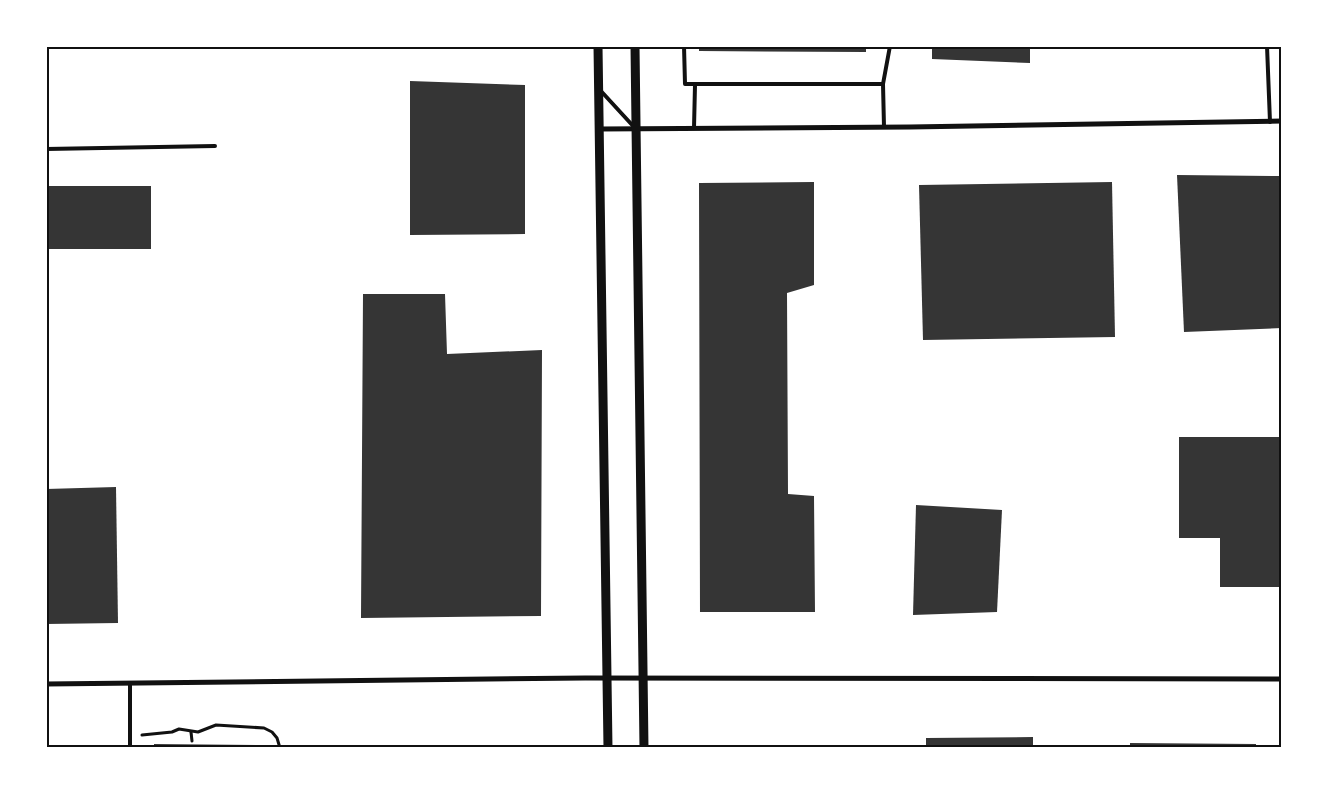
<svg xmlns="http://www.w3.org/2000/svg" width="1328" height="794" viewBox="0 0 1328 794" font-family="'Golos Text',sans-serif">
  <rect width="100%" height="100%" fill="#fff"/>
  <g fill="#353535">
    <path d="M699,46h167v6l-167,-1z"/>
    <path d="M932,46h98v17l-98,-4z"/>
    <path d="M410,81l115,4v149l-115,1z"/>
    <path d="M1177,175l105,1v152l-98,4z"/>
    <path d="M814,182v103l-27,8 1,201 26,2 1,116h-115l-1,-429z"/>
    <path d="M1112,182l3,155 -192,3 -4,-155z"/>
    <rect x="46" y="186" width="105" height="63"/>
    <path d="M363,294h82l2,60 95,-4 -1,266 -180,2z"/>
    <path d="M1179,437h103v150h-62v-49h-41z"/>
    <path d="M116,487l2,136 -72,1v-135z"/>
    <path d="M916,505l86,5 -5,102 -84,3z"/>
    <path d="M1033,737v11h-107v-10z"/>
    <path d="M1130,743l126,1v4h-126z"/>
    <path d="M154,744l113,1 1,3h-114z"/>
  </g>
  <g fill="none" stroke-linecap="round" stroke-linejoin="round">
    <g stroke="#111" stroke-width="3">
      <path d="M191,732l1,9"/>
      <path d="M142,735l30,-3 7,-3 19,3 18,-7 48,3 8,4 5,6 3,10"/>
    </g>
    <g stroke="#111" stroke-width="4">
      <path d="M684,46l1,38h198l1,43"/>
      <path d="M1267,46l3,76"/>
      <path d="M883,84l7,-38"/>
      <path d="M600,90l34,37"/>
      <path d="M694,128l1,-43"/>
      <path d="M46,149l169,-3"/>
      <path d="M130,683v65"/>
    </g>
    <g stroke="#111" stroke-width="5">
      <path d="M600,129l310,-2 372,-6"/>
      <path d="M46,684l539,-6 697,1"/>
    </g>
    <g stroke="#111" stroke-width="9">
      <path d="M598,46l10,702"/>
      <path d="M635,46l9,702"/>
    </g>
  </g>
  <rect width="1328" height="794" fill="none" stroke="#ffffff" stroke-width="95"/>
  <rect x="48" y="48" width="1232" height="698" fill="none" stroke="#111" stroke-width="2"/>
</svg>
